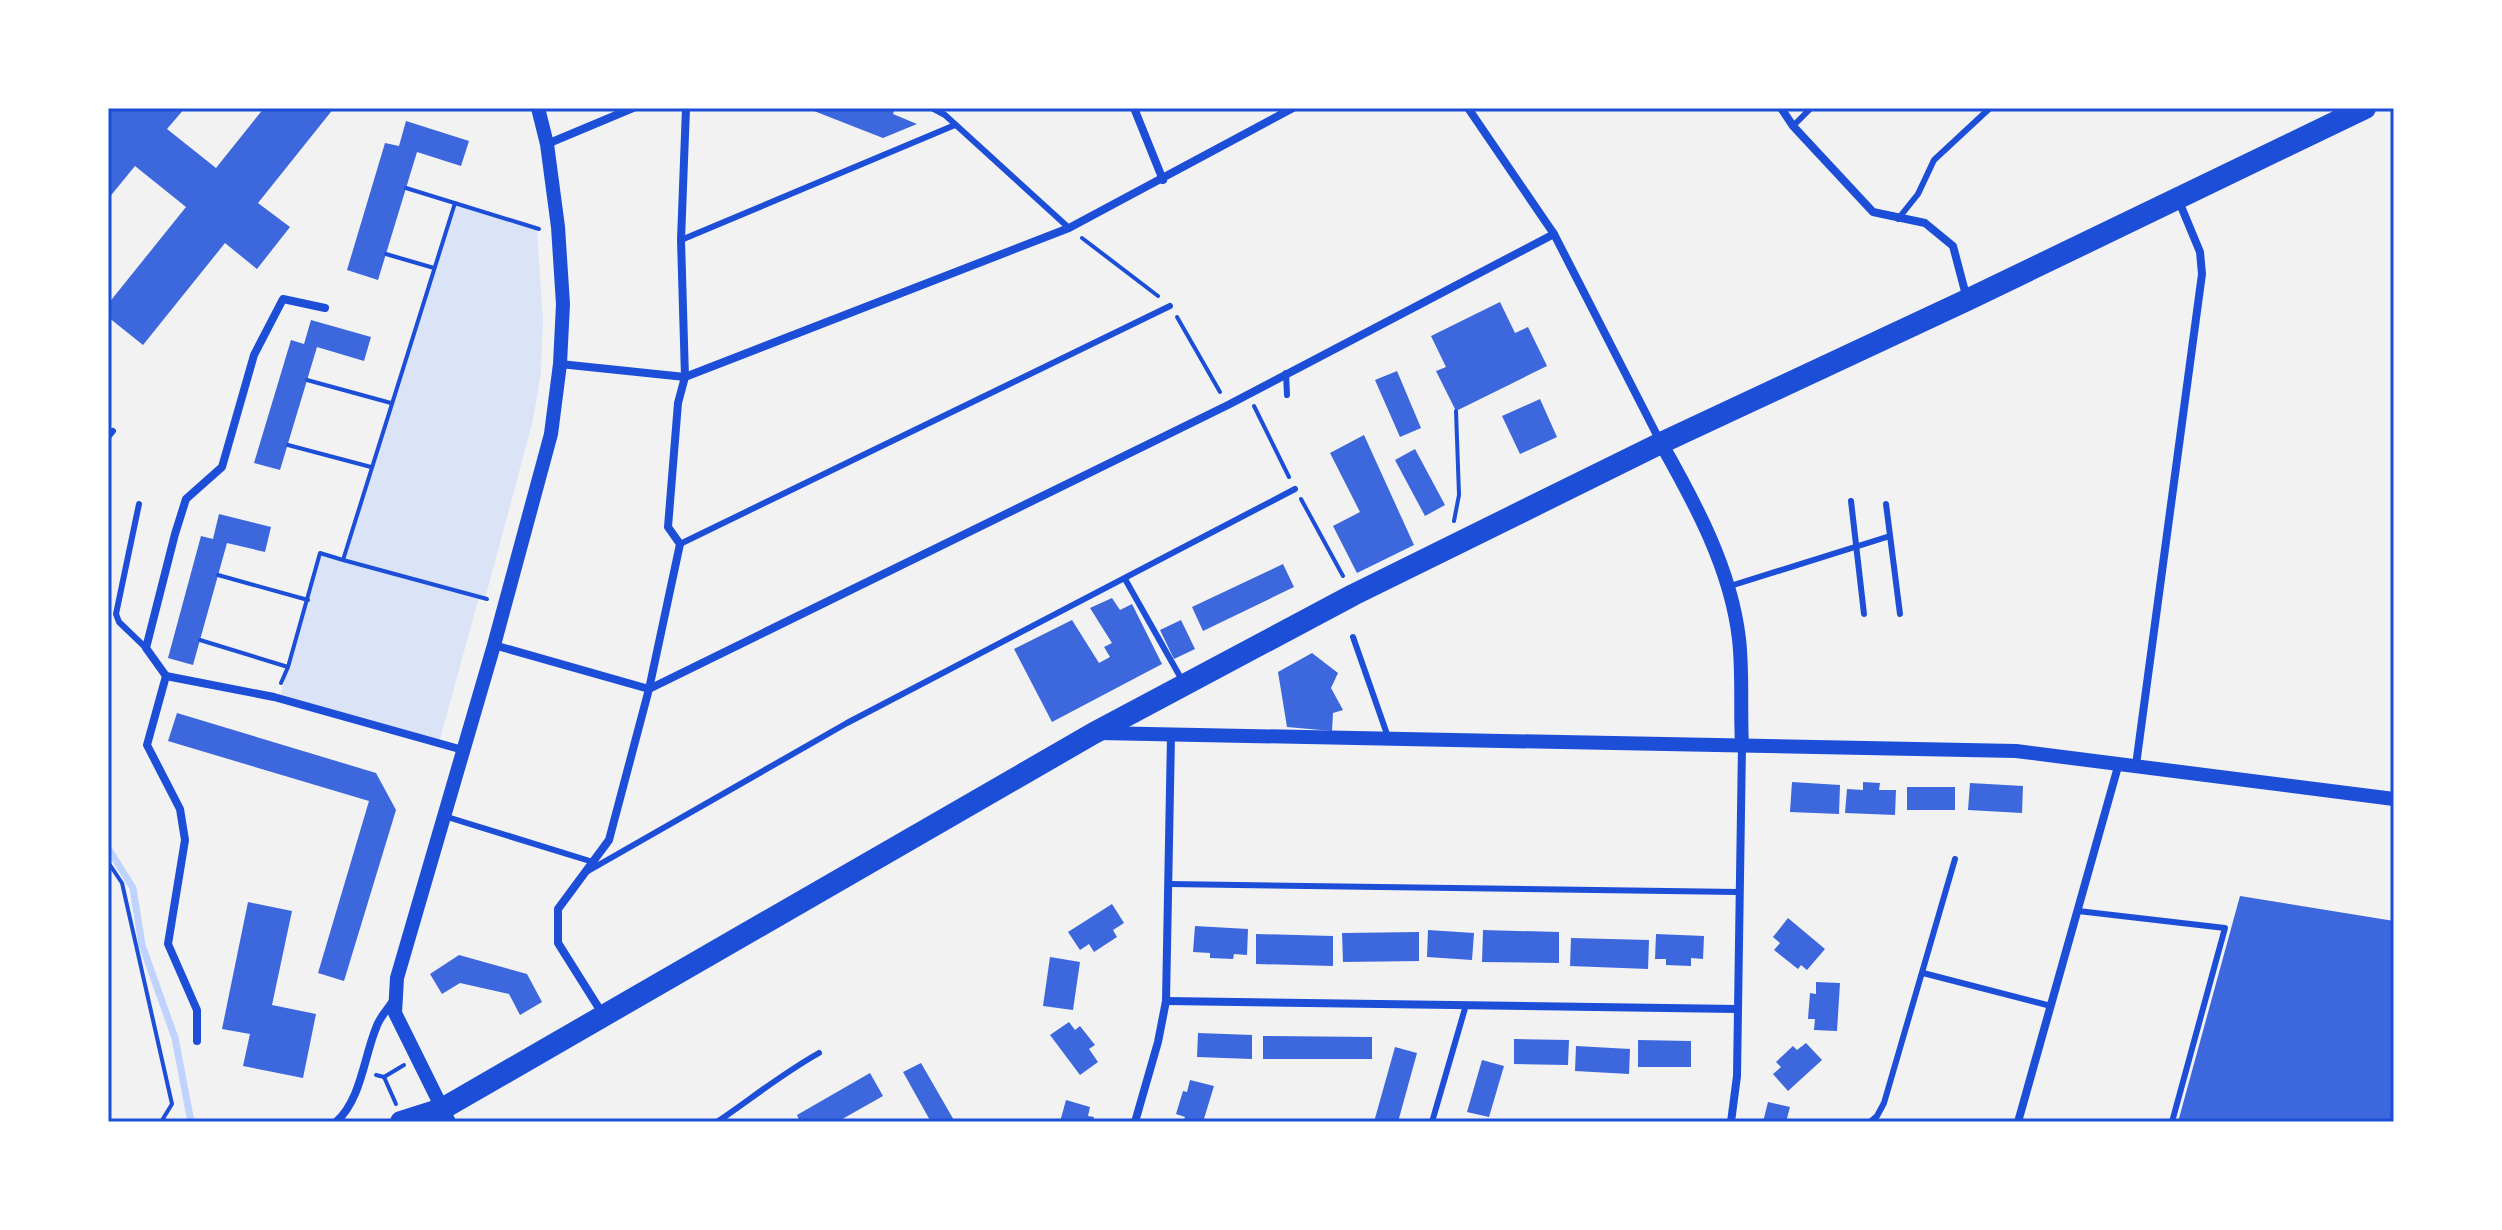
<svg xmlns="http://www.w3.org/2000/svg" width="2502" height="1230" viewBox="0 0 2502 1230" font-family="Karla,sans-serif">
  <rect width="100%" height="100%" fill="#f2f2f2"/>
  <path fill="#dbe4f7" d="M455,203l82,27 6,90 -2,52 -8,48 -48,179 -6,-2 -40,146 -160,-43 41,-147 23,6z"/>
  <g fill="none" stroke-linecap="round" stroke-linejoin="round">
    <path stroke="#bfd3fe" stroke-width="7" d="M108,848l25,40 9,57 33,93 16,84"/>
  </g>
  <g fill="#3d67dc">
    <path d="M113,108h72l-18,21 49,39 48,-60h70l-76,95 32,24 -33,42 -32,-26 -82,102 -35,-28v-13l78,-97 -51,-41 -27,33v-85z"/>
    <path d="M815,108h80l-2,6 24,10 -34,14 -69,-27z"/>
    <path d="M406,121l63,20 -8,25 -44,-14 -39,128 -31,-10 38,-127 14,3z"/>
    <path d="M1500,302l15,31 13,-6 19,39 -91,45 -20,-40 10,-4 -15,-31z"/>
    <path d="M311,320l60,17 -7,24 -47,-14 -37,123 -26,-7 37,-123 13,4z"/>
    <path d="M1397,371l24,57 -21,9 -25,-57z"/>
    <path d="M1540,399l17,38 -37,17 -18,-38z"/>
    <path d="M1364,435l50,110 -57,28 -24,-47 27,-14 -30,-59z"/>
    <path d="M1415,449l30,56 -20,11 -30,-56z"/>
    <path d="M219,514l52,13 -6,25 -38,-9 -34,122 -25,-7 33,-122 12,3z"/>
    <path d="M1283,564l11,23 -91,44 -11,-24z"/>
    <path d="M1112,598l8,12 12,-6 30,60 -110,58 -38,-73 58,-29 27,43 11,-6 -6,-10 8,-4 -22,-35z"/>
    <path d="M1181,620l14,29 -21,10 -14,-29z"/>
    <path d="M1312,653l26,20 -7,15 12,22 -10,3 -1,18 -45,-4 -9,-55z"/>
    <path d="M177,713l199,60 20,37 -52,171 -26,-8 51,-172 -201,-60z"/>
    <path d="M1792,782l48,3 -1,29 -49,-2z"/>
    <path d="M1863,782l17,1 -1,7h17l-1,25 -50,-2 2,-24 16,1z"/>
    <path d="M1970,783l53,3 -1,27 -54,-3z"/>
    <rect x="1907" y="787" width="48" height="23"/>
    <path d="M2240,896l154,25v201h-216z"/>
    <path d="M248,902l44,9 -20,94 44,9 -13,64 -60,-12 7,-32 -28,-5z"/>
    <path d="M1112,904l12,19 -11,7 4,7 -23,15 -5,-8 -9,6 -12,-18z"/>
    <path d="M1788,918l37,31 -18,21 -6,-5 -3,4 -24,-19 6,-7 -7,-6z"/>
    <path d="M1195,926l53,3 -1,26 -13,-1 -1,5 -23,-1v-5l-17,-1z"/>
    <path d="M1428,930l46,3 -2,27 -45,-3z"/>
    <path d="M1483,930l76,2v31l-77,-1z"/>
    <path d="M1419,932v29l-76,1 -1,-29z"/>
    <path d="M1256,934l77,2v30l-77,-2z"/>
    <path d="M1656,934l48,2 -1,23 -12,-1v8l-25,-1v-6h-11z"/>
    <path d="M1571,938l78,2 -1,29 -78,-3z"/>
    <path d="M459,955l68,19 15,28 -22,13 -11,-21 -49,-11 -18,11 -12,-20z"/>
    <path d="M1050,957l30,5 -7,48 -30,-4z"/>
    <path d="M1816,982l24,1 -3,48 -23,-1 1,-11h-7l2,-26 6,1z"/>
    <path d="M1069,1022l6,8 5,-4 15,19 -6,4 9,13 -18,13 -30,-40z"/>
    <path d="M1198,1033l54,2v24l-55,-2z"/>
    <path d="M1263,1036l109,1v22h-109z"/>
    <path d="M1514,1039l55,1 -1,25 -54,-1z"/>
    <path d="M1638,1040l53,1v26h-53z"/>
    <path d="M1806,1043l16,17 -34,31 -15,-17 8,-7 -5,-5 17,-16 4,4z"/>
    <path d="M1576,1046l54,3 -1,25 -54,-3z"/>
    <path d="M1395,1047l22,6 -19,69h-24z"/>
    <path d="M1482,1060l22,6 -15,51 -22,-5z"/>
    <path d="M921,1063l34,59h-24l-28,-50z"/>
    <path d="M870,1073l13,23 -46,26h-37l-3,-7z"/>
    <path d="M1190,1080l24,6 -11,36h-20l2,-5 -9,-3 7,-23 4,1z"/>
    <path d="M1066,1100l24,7 -2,9 6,1 -1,5h-33z"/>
    <path d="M1768,1102l22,5 -4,15h-23z"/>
  </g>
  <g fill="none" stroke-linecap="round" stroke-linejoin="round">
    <g stroke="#1d4ed8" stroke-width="4">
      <path d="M406,188l133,41"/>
      <path d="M1082,238l76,58"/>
      <path d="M386,254l48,14"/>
      <path d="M1177,317l43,75"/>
      <path d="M307,380l84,23"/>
      <path d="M1254,406l35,71"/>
      <path d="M288,445l83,22"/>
      <path d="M1301,499l42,77"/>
      <path d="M1454,521l5,-26 -3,-84"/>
      <path d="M343,560l144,39"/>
      <path d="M218,575l90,25"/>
      <path d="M200,640l88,27"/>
      <path d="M281,683l7,-16 32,-114 23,7 112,-357"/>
      <path d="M108,862l14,21 50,221 -11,18"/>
      <path d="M376,1075l8,2 20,-12"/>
      <path d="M384,1077l12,27"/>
    </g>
    <g stroke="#1d4ed8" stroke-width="6">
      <path d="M932,108l13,7 124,113"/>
      <path d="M1793,126l18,-18"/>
      <path d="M1898,219l20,-25 16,-34 56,-52"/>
      <path d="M681,240l274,-115"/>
      <path d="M1286,373l1,22"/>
      <path d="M108,437l5,-6"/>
      <path d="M1851,501l13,113"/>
      <path d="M139,504l-23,110 3,8 27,26"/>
      <path d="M1886,504l14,110"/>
      <path d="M680,544l490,-238"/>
      <path d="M1125,579l57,101"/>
      <path d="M1727,587l163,-51"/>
      <path d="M1353,637l35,100"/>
      <path d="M444,816l149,46"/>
      <path d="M588,871l259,-148 448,-234"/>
      <path d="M1169,884l569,8"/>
      <path d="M2078,911l147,17 -53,194"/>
      <path d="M1923,973l128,33"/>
      <path d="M717,1122c34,-23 66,-49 102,-69"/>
      <path d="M1432,1122l34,-117"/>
      <path d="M1870,1122l7,-6 7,-13 71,-244"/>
    </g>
    <g stroke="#1d4ed8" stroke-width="8">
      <path d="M1134,108l29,72"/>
      <path d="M1468,108l86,126 107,209"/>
      <path d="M1781,108l12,18 80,86 52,11 28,23 14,53"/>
      <path d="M547,144l86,-36"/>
      <path d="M560,364l125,13 384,-149 224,-120"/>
      <path d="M494,645l155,44 579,-284 326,-171"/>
      <path d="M166,676l-20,-28 29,-114 11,-35 36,-32 32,-112 29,-56 42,9"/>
      <path d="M2136,765l66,-491 -2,-22 -22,-53"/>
      <path d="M1166,1001l571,8"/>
      <path d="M602,1013l-44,-70v-34l51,-69 40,-151 31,-145 -12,-17 10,-124 7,-26 -4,-137 5,-132"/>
      <path d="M197,1041v-31l-29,-66 17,-104 -5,-31 -33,-64 19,-69 108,21 189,53"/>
      <path d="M336,1122c25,-22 28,-65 40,-94 3,-10 11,-18 17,-27"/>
      <path d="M1135,1122l23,-80 8,-41 5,-265"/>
      <path d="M1731,1122l6,-46 5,-331"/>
      <path d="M2018,1122l101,-359"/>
    </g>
    <g stroke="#1d4ed8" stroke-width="14">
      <path d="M1661,443c34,60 70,126 78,196 4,35 1,71 3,106"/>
      <path d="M1099,733l917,18 378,48"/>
      <path d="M449,1122l-54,-109 2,-35 97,-333 57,-211 9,-70 3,-60 -5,-77 -11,-83 -9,-36"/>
    </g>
    <path stroke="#1d4ed8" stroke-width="22" d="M401,1122l41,-13 652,-376 259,-138 308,-152 306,-143 398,-192"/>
  </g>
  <rect width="2502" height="1230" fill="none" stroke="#ffffff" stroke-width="220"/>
  <rect x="110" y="110" width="2282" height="1010" fill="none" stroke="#1d4ed8" stroke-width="3"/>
</svg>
